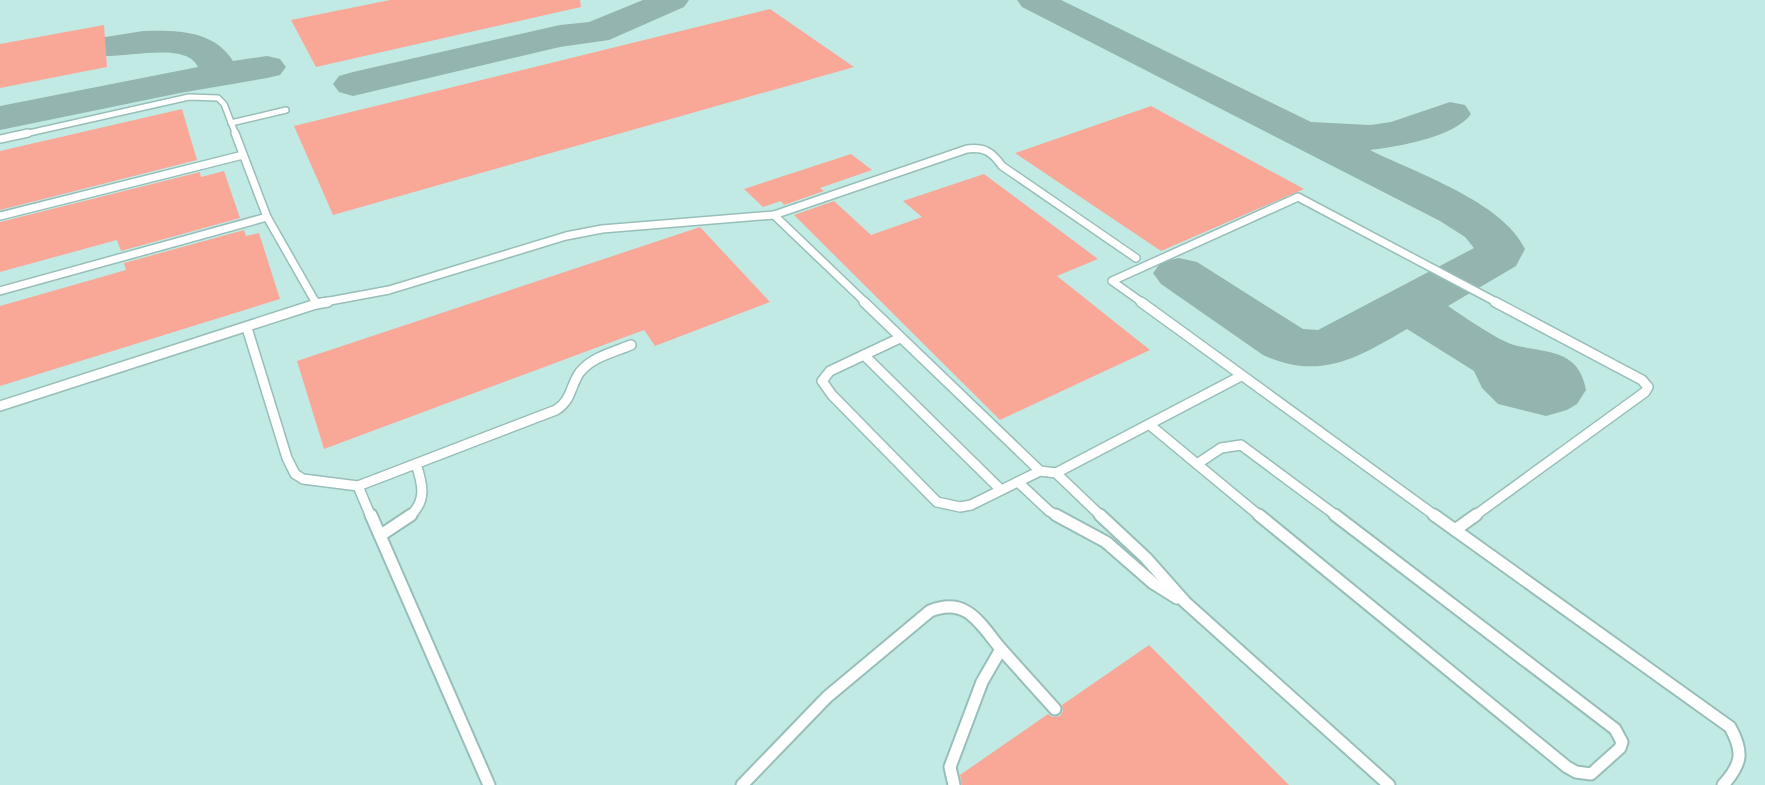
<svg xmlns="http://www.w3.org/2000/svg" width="1765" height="785" viewBox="0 0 1765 785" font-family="'Sofia Sans Condensed',sans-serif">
  <rect width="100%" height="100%" fill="#c2eae4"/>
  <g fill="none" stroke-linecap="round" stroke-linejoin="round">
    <g fill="#94b4b0" fill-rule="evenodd">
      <path d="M643,0h46l-5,7 -75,33 -49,7 -207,49 -14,-4 -6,-8 6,-8 14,-4 207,-47 29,-3z"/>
      <path d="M1017,0h44l250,122 59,3 21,-3 59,-20 15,3 6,9c-16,23 -74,33 -101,36 46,23 133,52 155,99l-9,17 -68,40c15,10 51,35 66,39 31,8 65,3 72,45l-9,14 -10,6 -21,6 -48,-12 -16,-16 -8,-17 -67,-42c-50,29 -86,52 -144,26l-102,-71 -8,-11 8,-11 18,-4 18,4 106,67 15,1 156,-82 -9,-11 -25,-16 -418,-214z"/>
      <path d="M143,31c33,-1 71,-1 90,30l34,-5 13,3 6,8 -6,8 -13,3 -87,15 -180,37v-24l198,-39c-12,-28 -81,-6 -105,-12l-5,-8 5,-8z"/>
    </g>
  </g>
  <g fill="#f9a898">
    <path d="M390,0h190l1,7 -265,60 -25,-47z"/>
    <path d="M770,9l84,58 -521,148 -39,-89z"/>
    <path d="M104,25l3,42 -107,21v-44z"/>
    <path d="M1151,106l153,83 -143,62 -146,-98z"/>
    <path d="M182,109l15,51 -197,50v-59z"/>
    <path d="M851,154l21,16 -52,18 4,3 -40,14 -3,-4 -18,6 -19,-18z"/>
    <path d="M224,171l16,47 -119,33 -4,-11 -117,32v-50l200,-50 1,5z"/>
    <path d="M984,174l114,85 -41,17 93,74 -150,70 -206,-205 40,-14 37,34 51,-18 -19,-16z"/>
    <path d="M700,227l70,75 -115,44 -11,-16 -320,119 -27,-88z"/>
    <path d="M244,230l2,6 13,-3 21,66 -280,87v-80l126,-36 -2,-7z"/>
    <path d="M1149,645l140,140h-327l-2,-10 88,-61 5,3 7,-1 3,-5 -1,-6z"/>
  </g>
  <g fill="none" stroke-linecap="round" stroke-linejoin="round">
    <defs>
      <g id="lane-far3">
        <path d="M231,123l55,-13"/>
        <path d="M20,135l169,-38 29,1 6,6 12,31"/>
      </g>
      <g id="lane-far2">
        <path d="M235,133l32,84 49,86"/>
        <path d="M0,139l28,-6"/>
        <path d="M0,216l243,-61"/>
        <path d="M0,291l267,-74"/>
        <path d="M319,303l70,-13 177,-54 36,-7 172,-14"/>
        <path d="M866,303l-92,-88 193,-66c18,-2 25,3 35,17l134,92"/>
        <path d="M1143,303l-31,-22 186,-84 200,106"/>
      </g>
      <g id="lane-far1">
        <path d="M864,302l176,169"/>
        <path d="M1141,302l296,215"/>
        <path d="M316,304l12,-2"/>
        <path d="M247,328l40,130 8,16 8,5 55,7 13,31"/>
        <path d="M900,338l-70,33 -8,10 10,14 105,107 23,5 11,-2 69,-34 16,2 185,-97"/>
        <path d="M864,355l137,135"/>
        <path d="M0,406l316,-102 -1,-2"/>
        <path d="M1150,425l47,39"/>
        <path d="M1197,464l64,53"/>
        <path d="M1197,464l24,-16 20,-3 97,72"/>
        <path d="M1056,473l46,44"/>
        <path d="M1018,482l31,29 10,6"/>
        <path d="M358,486l198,-76c16,-10 14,-24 24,-38 12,-15 34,-20 51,-27"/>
        <path d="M409,517c18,-16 14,-32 7,-53"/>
        <path d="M1473,517l172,-125 3,-5 -6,-7 -147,-78"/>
      </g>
      <g id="lane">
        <path d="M371,515l118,270"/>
        <path d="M1056,515l50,27 47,41 24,15"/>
        <path d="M1100,515l46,43 39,44 204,183"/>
        <path d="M1259,515l308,252 9,5 15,2 29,-26 2,-6 -7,-13 -280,-214"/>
        <path d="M1434,515l21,15 21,-15"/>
        <path d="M1455,530l275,197c14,25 12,37 -7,58"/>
        <path d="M381,535l30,-20"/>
        <path d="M742,785l85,-88 103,-86c37,-15 50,13 71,38"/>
        <path d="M954,785l-4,-18 32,-85 19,-33 54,60"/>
      </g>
    </defs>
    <use href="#lane-far3" stroke="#98beb9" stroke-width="8"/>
    <use href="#lane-far2" stroke="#98beb9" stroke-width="10"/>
    <use href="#lane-far1" stroke="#98beb9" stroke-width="12"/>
    <use href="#lane" stroke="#98beb9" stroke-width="15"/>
    <use href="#lane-far3" stroke="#fff" stroke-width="5"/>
    <use href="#lane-far2" stroke="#fff" stroke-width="7"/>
    <use href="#lane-far1" stroke="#fff" stroke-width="9"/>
    <use href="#lane" stroke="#fff" stroke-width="11"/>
  </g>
</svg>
